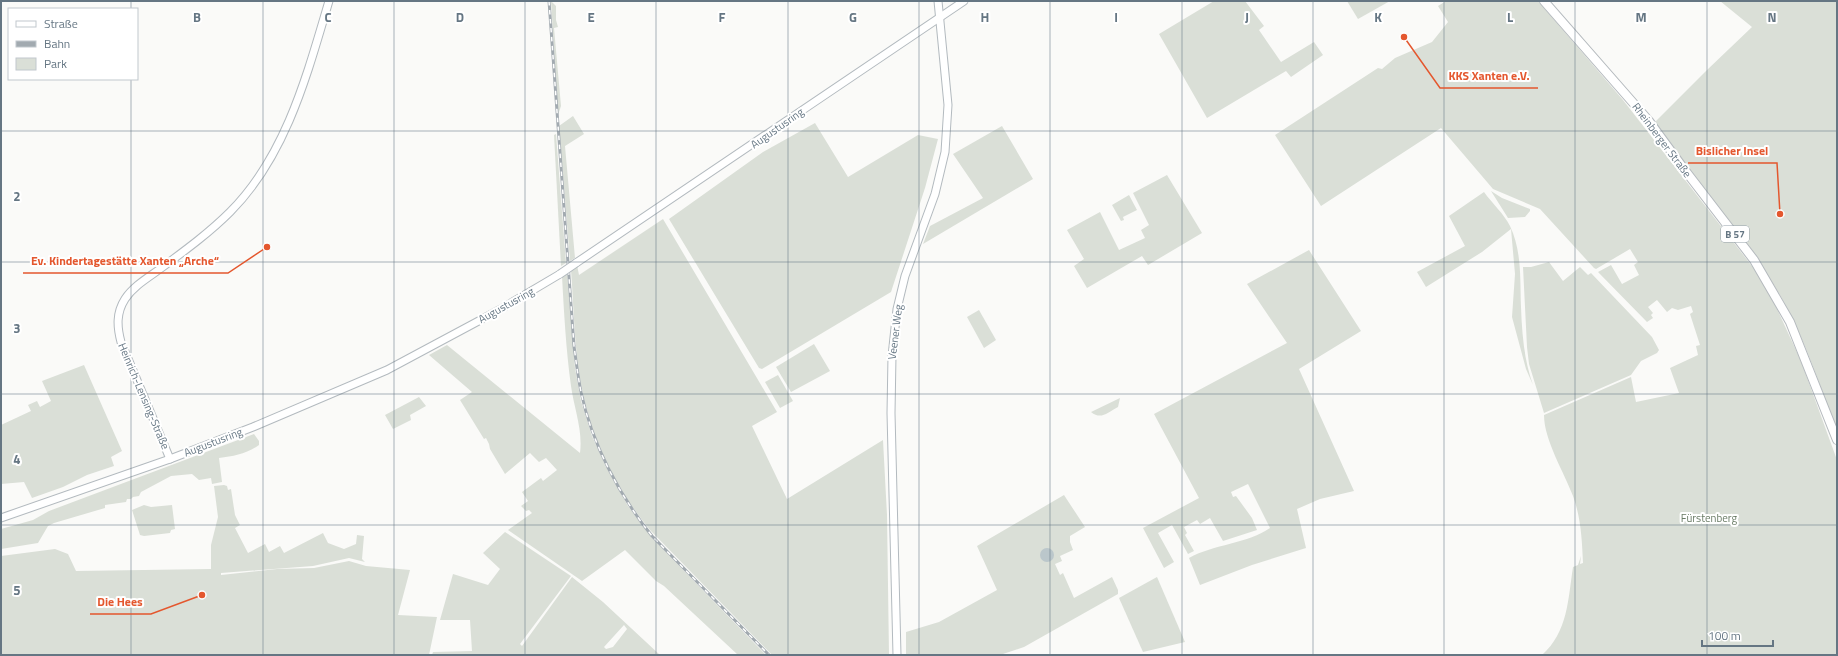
<svg xmlns="http://www.w3.org/2000/svg" width="1838" height="656" viewBox="0 0 1838 656" font-family="'Titillium Web',sans-serif">
  <rect width="100%" height="100%" fill="#fafaf8"/>
  <g fill="#dadfd7" fill-rule="evenodd">
    <path d="M551,1l5,5v14l2,7 -4,1 7,78 -3,9z"/>
    <path d="M1214,1h31l19,25 -5,4 22,32 33,-20 9,13 -32,22 -5,-6 -79,47 -48,-84z"/>
    <path d="M1347,1h43l-32,18z"/>
    <path d="M1446,1h92l85,99 132,170 17,28 29,63 36,99v195h-295c26,-23 26,-56 31,-88l5,-2 3,-9 -1,8 3,-1c-1,-23 -2,-45 -10,-67 -9,-24 -29,-56 -29,-81l87,-38 5,25 43,-9 -9,-25 28,-13 -2,-9 4,-1 -10,-31 3,-2 -2,-6 -13,4 -6,-2 -5,4 -10,-12 -9,7 5,6 -2,2 2,3 -6,4 -49,-50 13,-7 11,19 17,-9 -5,-10 4,-3 -8,-13 -34,20 -2,-1 -54,-59 -47,-20 -52,-61 -120,78 -46,-71 103,-67 4,1 13,-11 37,-16 16,-20 -10,-16z"/>
    <path d="M1720,1h117v430c-17,-45 -32,-92 -56,-134 -36,-62 -84,-116 -128,-173l54,-54 45,-43z"/>
    <path d="M573,116l11,18 -19,12 10,112 -5,3 -11,-135z"/>
    <path d="M815,123l33,54 70,-42 20,4 -13,49 -34,104 -129,77 -3,-1 -90,-149 94,-67z"/>
    <path d="M1002,126l31,53 -110,65 7,-18 53,-28 -30,-44z"/>
    <path d="M556,134l10,129 -5,3 -7,-131z"/>
    <path d="M1167,175l35,58 -54,32 -6,-9 -55,32 -13,-22 10,-7 -17,-29 33,-18 19,38 26,-12 -4,-8 8,-5 -16,-32z"/>
    <path d="M1491,191l11,7 28,11v2l-5,6 -17,1z"/>
    <path d="M1484,192c8,11 20,22 26,34 12,25 10,54 11,81 1,27 3,53 12,78l-7,-16 -14,-52 3,-43 -4,-45 -29,23 -56,35 -9,-15 48,-26 -16,-30z"/>
    <path d="M1129,195l8,15 -14,7 1,3 -3,1 -9,-16z"/>
    <path d="M663,219l114,193 -25,14 35,73 96,-59 4,75 2,140h-117l-122,-125c-33,-40 -58,-90 -68,-141 -8,-39 -8,-80 -11,-119l6,-5 2,10z"/>
    <path d="M1309,250l52,81 -62,38 55,122 -34,8 -23,10 9,39 -54,17 -52,20 -11,-27c25,-14 58,-14 81,-30l-22,-44 -17,8 2,5 3,-1 16,22 5,12 -34,11 -13,-23 -10,6 -3,-4 -13,7 3,6 -2,2 9,16 -6,3 -16,-29 -14,8 16,29 -10,6 -21,-40 56,-30 -45,-84 133,-71 -40,-59z"/>
    <path d="M1549,262l14,19 17,-14 8,8 3,-2 61,64 7,13 -2,3 -16,8 -10,14 -87,38 -15,-49 -2,-17 -4,-80h8z"/>
    <path d="M567,272l8,96 6,33 11,35 14,31 22,39 24,32 114,117h-28l-74,-69 -8,-5 -31,-31 -43,31 -74,-51 24,-17 -3,-3 -3,1 -5,-5 7,-5 -6,-9 19,-14 2,3 14,-11 -11,-12 -7,4 -9,-9 -25,21 -15,-25 -1,-5 -3,-6 -2,1 -24,-39 12,-8 -43,-37 18,-10 133,108c3,-23 -6,-45 -9,-67 -5,-37 -7,-73 -9,-110z"/>
    <path d="M979,310l17,30 -12,8 -17,-31z"/>
    <path d="M814,344l16,27 -39,21 -15,-25z"/>
    <path d="M84,365l38,86 -11,6 3,9 -27,9 -24,12 -31,11 -8,-16 -23,2v-59l30,-14 -3,-6 9,-4 3,6 11,-6 -9,-20z"/>
    <path d="M778,375l15,26 -13,7 -15,-26z"/>
    <path d="M419,397l7,9 -16,9 1,5 -18,9 -8,-14z"/>
    <path d="M1120,398l-2,9c-11,6 -17,13 -27,5z"/>
    <path d="M254,434l5,7v4c-13,9 -25,11 -40,13l3,24 -10,2 -1,-6 -12,2 -7,-6 -21,2 -30,16 -2,4 -6,1 -2,2h-4l-1,3 -21,3v3l-51,15 -6,3 -10,17 -37,6v-20l32,-9 16,-9z"/>
    <path d="M224,485l3,1 1,4 3,-1 4,26 5,10 -5,3 13,25 17,-9 4,8 11,-6 4,7 39,-20 5,10 16,6 12,-5 1,-9 7,1 -2,23 3,3 -16,-4 -36,8 -92,7v2l56,-6 37,-1 35,-7 17,5 44,4 -12,45 39,2 -8,38h-428v-99l54,-7 13,5 8,17 135,-2v-24l7,-28 -4,-31z"/>
    <path d="M1064,495l21,32 -15,9v6l3,8 -13,6 2,5 -7,3 5,11 3,-2 11,25 38,-21 6,13v4l-94,53 -24,8h-94v-23l33,-10 58,-32 -20,-44z"/>
    <path d="M144,505l7,2 21,-2 3,24 -4,1 -1,3 -26,3 -4,-1 -8,-25z"/>
    <path d="M505,532l66,44 -51,68 2,2 50,-69 31,25 57,53h-228l1,-3 39,-1 -2,-31h-30l13,-46 35,11 12,-16 -17,-16zM624,625l3,4 -14,18 -7,2 -2,-2z"/>
    <path d="M1157,577l28,65 -42,10 -24,-54z"/>
  </g>
  <circle fill="#bbc7cb" cx="1047" cy="555" r="7"/>
  <g fill="none" stroke-linecap="round" stroke-linejoin="round">
    <defs>
      <g id="secondary">
        <path d="M576,263l388,-262"/>
        <path d="M170,459l-49,-117c-4,-15 -5,-29 4,-43 9,-14 26,-23 39,-33 23,-17 46,-34 66,-54 56,-56 77,-137 99,-211"/>
        <path d="M1,518l169,-59 83,-32 134,-57 114,-61 59,-35"/>
        <path d="M897,655l-6,-242 1,-57 5,-47 8,-33 30,-82 10,-42 3,-47 -10,-104"/>
      </g>
      <path id="primary" d="M1544,1l105,120 35,48 70,91 36,62 47,118"/>
    </defs>
    <use href="#secondary" stroke="#b3babf" stroke-width="9"/>
    <use href="#primary" stroke="#b5babe" stroke-width="10"/>
    <use href="#secondary" stroke="#fff" stroke-width="7"/>
    <use href="#primary" stroke="#fff" stroke-width="8"/>
    <defs>
      <path id="rail" d="M549,1l25,345c2,15 4,31 7,46 11,52 38,103 71,144l117,119"/>
    </defs>
    <use href="#rail" stroke="#a2aab0" stroke-width="3"/>
    <use href="#rail" stroke="#fff" stroke-width="1.5" stroke-dasharray="4.5" stroke-linecap="butt"/>
    <defs>
      <path id="secondary-bridge" d="M560,274l16,-11"/>
    </defs>
    <use href="#secondary-bridge" stroke="#b3babf" stroke-width="9" stroke-linecap="butt"/>
    <use href="#secondary-bridge" stroke="#fff" stroke-width="7"/>
  </g>
  <path fill="none" stroke="#657683" stroke-width="1" stroke-opacity="0.55" d="M131,1v8M263,1v654M394,1v654M525,1v654M656,1v654M788,1v654M919,1v654M1050,1v654M1182,1v654M1313,1v654M1444,1v654M1575,1v654M1707,1v654M131,79v576M1,131h1836M1,262h1836M1,394h1836M1,525h1836"/>
  <g text-anchor="middle" stroke-width="4" stroke-linejoin="round" paint-order="stroke">
    <rect fill="#fff" stroke="#939fa8" stroke-width="1" x="1721" y="226" width="28" height="16" rx="3"/>
    <g font-size="10" font-weight="bold" fill="#657683">
      <text x="1735" y="238">B 57</text>
    </g>
    <g font-size="11" fill="#657683" stroke="#fff">
      <text transform="translate(777 128) rotate(-35)" y="4">Augustusring</text>
      <text transform="translate(1662 140) rotate(53)" y="4">Rheinberger Straße</text>
      <text transform="translate(506 305) rotate(-29)" y="4">Augustusring</text>
      <text transform="translate(895 332) rotate(-83)" y="4">Veener Weg</text>
      <text transform="translate(144 396) rotate(67)" y="4">Heinrich-Lensing-Straße</text>
      <text transform="translate(213 442) rotate(-21)" y="4">Augustusring</text>
    </g>
    <g font-size="11" fill="#687a64" stroke="#fff">
      <text x="1709" y="522">Fürstenberg</text>
    </g>
  </g>
  <g font-size="13" text-anchor="middle" font-weight="bold" fill="#657683" stroke="#fff" stroke-width="4" stroke-linejoin="round" paint-order="stroke">
    <text x="197" y="22">B</text>
    <text x="328" y="22">C</text>
    <text x="460" y="22">D</text>
    <text x="591" y="22">E</text>
    <text x="722" y="22">F</text>
    <text x="853" y="22">G</text>
    <text x="985" y="22">H</text>
    <text x="1116" y="22">I</text>
    <text x="1247" y="22">J</text>
    <text x="1378" y="22">K</text>
    <text x="1510" y="22">L</text>
    <text x="1641" y="22">M</text>
    <text x="1772" y="22">N</text>
    <text x="17" y="201">2</text>
    <text x="17" y="333">3</text>
    <text x="17" y="464">4</text>
    <text x="17" y="595">5</text>
  </g>
  <path fill="none" stroke="#e4572e" stroke-width="1.5" d="M1404 37L1440 88H1538M1780 214L1777 163H1688M267 247L228 273H23M202 595L151 614H90"/>
  <g fill="#e4572e" stroke="#fff" stroke-width="1.5">
    <circle cx="1404" cy="37" r="4"/>
    <circle cx="1780" cy="214" r="4"/>
    <circle cx="267" cy="247" r="4"/>
    <circle cx="202" cy="595" r="4"/>
  </g>
  <g font-size="12" text-anchor="middle" font-weight="bold" fill="#e4572e" stroke="#fff" stroke-width="4" stroke-linejoin="round" paint-order="stroke">
    <text x="1489" y="80">KKS Xanten e.V.</text>
    <text x="1732" y="155">Bislicher Insel</text>
    <text x="125" y="265">Ev. Kindertagestätte Xanten „Arche“</text>
    <text x="120" y="606">Die Hees</text>
  </g>
  <rect width="1838" height="656" fill="none" stroke="#657683" stroke-width="4"/>
  <rect x="8" y="8" width="130" height="72" fill="#ffffff" stroke="#c1c8cd"/>
  <rect x="16" y="21" width="20" height="6" fill="#ffffff" stroke="#c1c8cd"/>
  <text x="44" y="28" font-size="12" fill="#657683">Straße</text>
  <rect x="16" y="41" width="20" height="6" fill="#a2aab0" stroke="#c1c8cd"/>
  <text x="44" y="48" font-size="12" fill="#657683">Bahn</text>
  <rect x="16" y="58" width="20" height="12" fill="#dadfd7" stroke="#c1c8cd"/>
  <text x="44" y="68" font-size="12" fill="#657683">Park</text>
  <path d="M1702 640v6h71v-6" fill="none" stroke="#657683" stroke-width="2"/>
  <text x="1708" y="640" font-size="12" fill="#657683" stroke="#ffffff" stroke-width="3" paint-order="stroke">100 m</text>
</svg>
